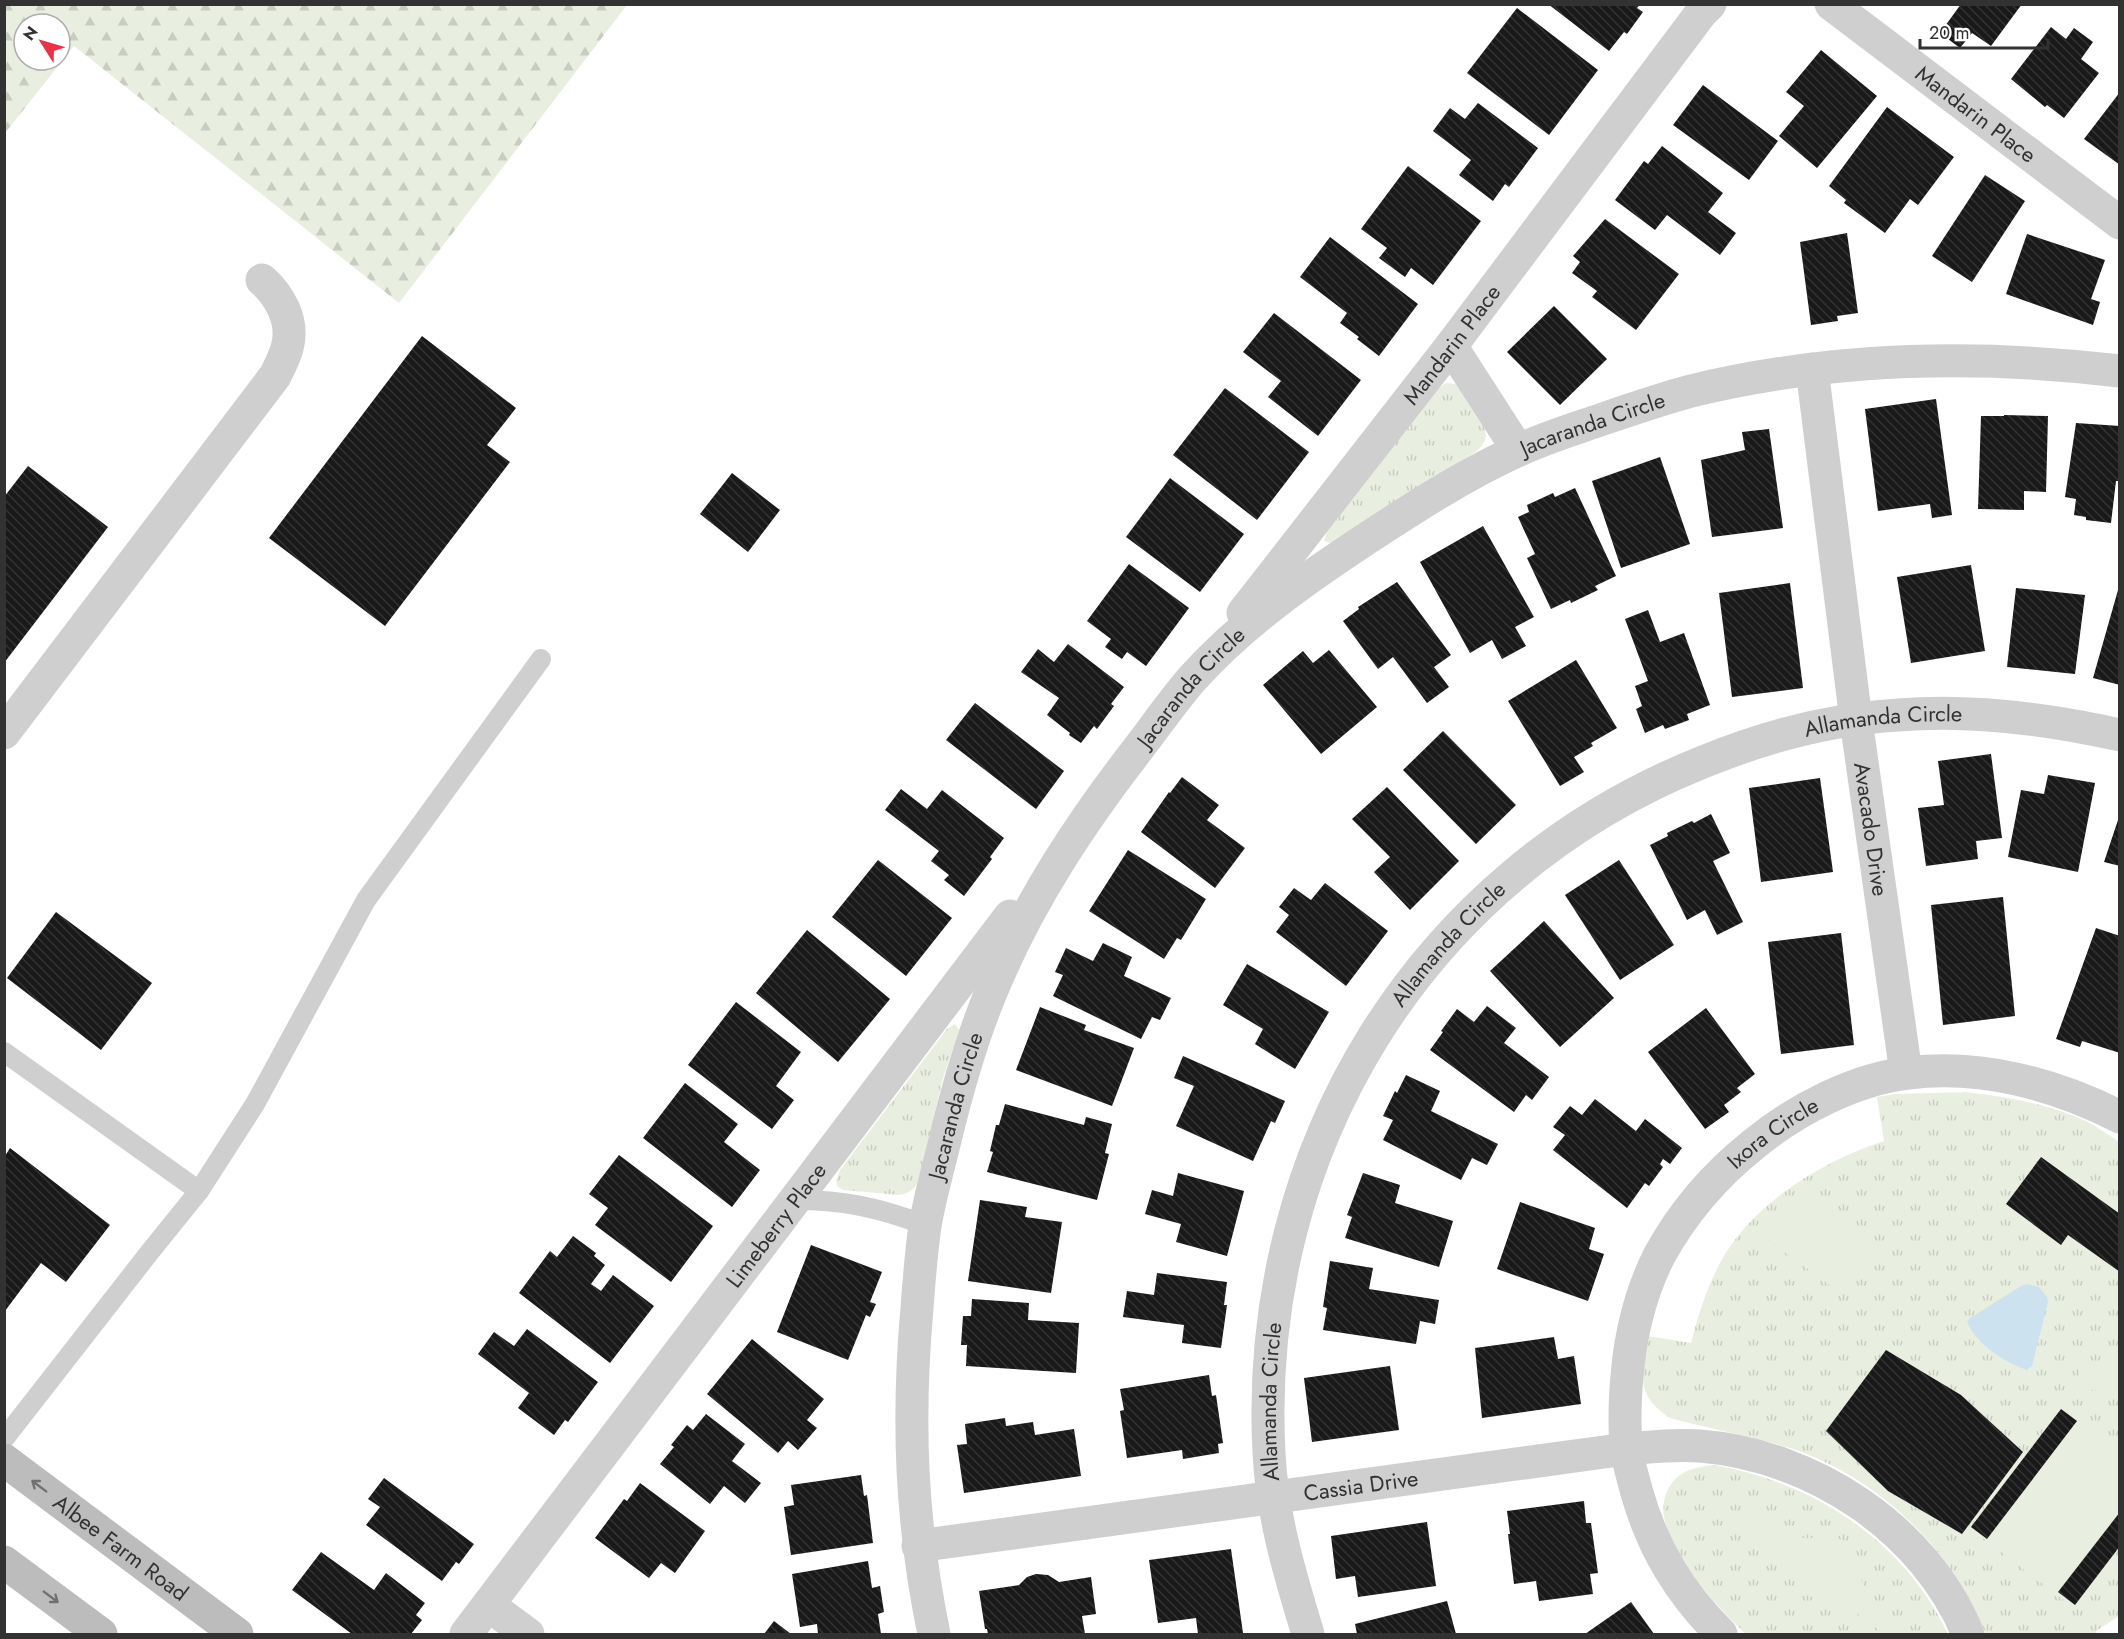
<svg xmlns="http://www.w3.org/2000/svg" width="2124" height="1639" viewBox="0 0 2124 1639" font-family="Jost,sans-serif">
  <defs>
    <pattern id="grass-tufts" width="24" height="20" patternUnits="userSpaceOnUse" patternTransform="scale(1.5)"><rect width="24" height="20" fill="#e9efe0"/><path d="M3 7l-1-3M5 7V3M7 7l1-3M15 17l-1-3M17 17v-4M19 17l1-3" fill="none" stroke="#c8cdc1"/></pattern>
    <pattern id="forest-firs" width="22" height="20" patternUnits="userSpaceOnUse" patternTransform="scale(1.5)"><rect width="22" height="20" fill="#e9efe0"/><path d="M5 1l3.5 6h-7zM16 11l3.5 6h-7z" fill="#c8cdc1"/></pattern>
    <pattern id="building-back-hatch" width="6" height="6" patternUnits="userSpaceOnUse" patternTransform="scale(1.5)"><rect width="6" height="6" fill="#191919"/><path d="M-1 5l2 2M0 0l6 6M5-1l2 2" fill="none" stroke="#323232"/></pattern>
  </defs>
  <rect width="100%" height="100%" fill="#fff"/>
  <g fill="url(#grass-tufts)">
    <path d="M1446,383l9,1 4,4c7,11 28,37 27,48 -1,8 -6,12 -12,17l-143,90 -7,-2 3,-9 108,-141z"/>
    <path d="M955,1024l4,6 -17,52 -23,98c-5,10 -9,13 -20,15l-56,-5 -5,-3 -2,-6 4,-11 107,-141z"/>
    <path d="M1966,1092c41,5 84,12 122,30 11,6 21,13 31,20v474l-23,15 1,3h-111c-34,-85 -108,-157 -196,-186 -39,-12 -80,-19 -120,-30 -37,-24 -27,-44 -22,-82l43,7c7,-27 15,-53 28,-78 30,-59 104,-105 165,-124l-7,-44 18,-3z"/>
    <path d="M1714,1465c100,17 190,76 234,169h-202c-29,-27 -105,-105 -76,-148 10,-16 26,-19 44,-21z"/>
  </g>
  <path fill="url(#forest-firs)" fill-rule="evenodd" d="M5,4h622v1l-228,298 -325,-257 -69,87zM24,24h36v36h-36z"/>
  <g fill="#e9efe0">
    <path d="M1799,1190l78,58 -35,46 -78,-57z"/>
    <path d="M2080,1362l39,5v26l-42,-5z"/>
    <path d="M2061,1409l58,44v93l-46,61 -102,-78z"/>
    <path d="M1751,1506h6c8,7 29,26 37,30 18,7 47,-6 59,12l12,45 32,26 3,5 -2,8 -4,2h-10l-33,-25 -45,-14 -25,-43 -37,-30 -2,-7 3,-6z"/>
  </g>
  <path fill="#cce3ef" d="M2027,1284l12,3 8,10 1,5 -16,64 -5,4c-22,-7 -51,-26 -60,-48l3,-4 51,-32z"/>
  <g fill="url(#building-back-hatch)">
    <path d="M1548,4h92l-3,4 6,4 -16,22 -3,-2 -15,19z"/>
    <path d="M1961,4h61l-31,42 -19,-13 -12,15 -20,-15z"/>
    <path d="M1517,8l81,62 -49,65 -82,-62z"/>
    <path d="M2051,27l15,12 8,-11 19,14 -12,17 18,14 -35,45 -17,-13 -2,2 -34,-28z"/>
    <path d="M1821,50l56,46 -60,72 -38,-32 25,-30 -18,-14z"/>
    <path d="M1703,85l75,56 -29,39 -76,-55z"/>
    <path d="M2120,92v73l-36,-26z"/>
    <path d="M1478,103l60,45 -29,39 -4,-3 -12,17 -34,-26 12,-15 -38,-29 17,-23 15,11z"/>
    <path d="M1887,107l67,50 -36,48 -8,-6 -25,34 -41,-30 2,-3 -17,-14z"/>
    <path d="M1662,146l61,47 -15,19 28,21 -16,22 -53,-40 -12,15 -40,-30 29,-39 4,3z"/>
    <path d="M1408,166l73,55 -48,64 -22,-17 -6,9 -26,-19 8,-10 -26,-19z"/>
    <path d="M1985,175l40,26 -53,81 -40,-26z"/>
    <path d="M1605,219l74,55 -43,56 -44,-33 5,-6 -25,-18 8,-11 -7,-6z"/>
    <path d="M1847,233l11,80 -21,3 1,5 -27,4 -11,-83z"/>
    <path d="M2027,234l78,26 -14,39 9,3 -7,23 -87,-31z"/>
    <path d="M1330,237l88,67 -39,52 -22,-17 2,-2 -19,-14 7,-10 -47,-36z"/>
    <path d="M1554,306l53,53 -47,46 -53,-53z"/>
    <path d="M1274,313l87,67 -43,56 -50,-39 13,-16 -38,-29z"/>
    <path d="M422,336l94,72 -29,37 23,17 -125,164 -116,-88z"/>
    <path d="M1225,388l84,64 -52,68 -84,-65z"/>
    <path d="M1936,399l16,116 -20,3 -2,-14 -52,7 -13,-102z"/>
    <path d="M2004,415l44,1 -2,76 -22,-1v19l-46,-1 3,-93h23z"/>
    <path d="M2076,423l44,3v55h-4l-5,42 -25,-3v-3l-12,-2 2,-16 -11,-2z"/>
    <path d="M1769,429l14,99 -71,9 -11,-77 44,-10 -3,-18z"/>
    <path d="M1660,457l30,87 -69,24 -29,-87z"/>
    <path d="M28,466l80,61 -104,136v-166z"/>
    <path d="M732,473l48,37 -32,42 -48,-38z"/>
    <path d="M1170,478l74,56 -44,58 -74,-55z"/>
    <path d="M1575,488l41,88 -21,10 3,4 -27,13 -1,-3 -19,9 -24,-51 8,-4 -17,-37 11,-5 -2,-7 26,-12 2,4z"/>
    <path d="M1483,526l51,91 -19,10 11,19 -24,13 -10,-19 -22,13 -50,-91z"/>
    <path d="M1129,564l60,44 -43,58 -19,-14 -5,7 -17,-12 6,-8 -24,-18z"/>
    <path d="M1971,565l14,86 -74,12 -14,-86z"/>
    <path d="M1397,582l54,73 -17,12 15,20 -22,16 -34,-46 -15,12 -35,-48 16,-12 -1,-2z"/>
    <path d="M1790,583l13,105 -71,9 -13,-104z"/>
    <path d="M2120,583v102l-27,-7z"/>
    <path d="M2016,588l69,7 -10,79 -68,-7z"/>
    <path d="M1648,610l12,32 24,-9 26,72 -23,9 2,6 -24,9 -2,-4 -18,8 -9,-24 6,-3 -7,-20 13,-5 -23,-62z"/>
    <path d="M1068,644l56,43 -13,17 3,2 -17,23 -3,-3 -13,17 -12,-8 1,-2 -23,-18 12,-17 -38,-26 17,-23 16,13z"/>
    <path d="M1329,650l48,57 -56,47 -58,-69 40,-34 10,12z"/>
    <path d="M1576,660l41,68 -26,15 2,3 -19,11 10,15 -24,14 -52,-85z"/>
    <path d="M975,703l89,68 -28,38 -90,-69z"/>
    <path d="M1443,731l73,74 -40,39 -73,-74z"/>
    <path d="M1991,754l11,84 -26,3 2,18 -52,7 -8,-58 26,-3 -6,-44z"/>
    <path d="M2048,775l47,8 -17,89 -70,-15 13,-67 23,4z"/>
    <path d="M1182,777l37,28 -12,15 38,28 -30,40 -74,-56 28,-40 1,1z"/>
    <path d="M1820,778l13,94 -72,10 -12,-94z"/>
    <path d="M1387,787l72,74 -49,49 -36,-38 16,-15 -38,-38z"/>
    <path d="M901,789l26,20 15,-19 62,48 -14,19 2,2 -28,37 -20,-16 5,-5 -18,-14 8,-10 -54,-41z"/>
    <path d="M1711,814l19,39 -17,8 30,61 -26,13 -12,-25 -18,10 -37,-75 18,-9 -1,-3 25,-12 2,2z"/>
    <path d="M2120,814v52l-16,-4z"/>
    <path d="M1128,850l78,49 -25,41 -4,-2 -13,21 -75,-48z"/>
    <path d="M878,860l74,58 -46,58 -74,-59z"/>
    <path d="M1619,860l55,85 -54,35 -55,-85z"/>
    <path d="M1325,883l63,48 -42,55 -70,-54 13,-17 -10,-8 15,-19 17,12z"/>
    <path d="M2003,897l12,119 -72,9 -12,-120z"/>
    <path d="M56,912l96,71 -51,67 -94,-72z"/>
    <path d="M1544,921l70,77 -54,49 -70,-76z"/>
    <path d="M2096,928l24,8v117l-38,-12 -2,6 -24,-8z"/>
    <path d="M807,930l83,69 -52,63 -82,-69z"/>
    <path d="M1841,933l13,112 -73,9 -13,-112z"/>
    <path d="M1103,943l29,14 -8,19 47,22 -11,22 -8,-3 -11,22 -88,-43 10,-21 -8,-3 11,-24 27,13z"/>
    <path d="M1247,964l82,48 -34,57 -40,-25 8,-15 -40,-24z"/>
    <path d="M736,1002l65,50 -25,34 18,14 -22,29 -84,-64z"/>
    <path d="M1487,1006l29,22 -12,15 45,34 -17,23 -6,-5 -12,17 -84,-62 13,-18 -2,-1 16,-22 17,13z"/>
    <path d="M1040,1007l46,18 -2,5 50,18 -22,58 -96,-36z"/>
    <path d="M1706,1008l49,66 -18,14 4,4 -17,13 5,7 -24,17 -57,-77z"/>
    <path d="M1183,1056l102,45 -10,22 -4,-2 -18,40 -77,-35 18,-40 -20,-8z"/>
    <path d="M1406,1075l34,16 -9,20 67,33 -11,21 -15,-7 -11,22 -78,-40 10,-20 -10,-4 12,-25 2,2z"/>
    <path d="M685,1083l53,41 -14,18 36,28 -28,37 -89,-69z"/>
    <path d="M1595,1099l41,32 9,-12 37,29 -12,16 -7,-5 -3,5 3,3 -14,19 -4,-3 -18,25 -74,-58 12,-15 -12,-8 17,-21 12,9z"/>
    <path d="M1005,1104l79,21 2,-8 26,7 -7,29 4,1 -12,46 -110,-28 6,-20 -3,-1 6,-26h3z"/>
    <path d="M10,1148l100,77 -44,57 -25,-19 -36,48v-155z"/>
    <path d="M619,1155l94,71 -42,56 -76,-57 13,-17 -19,-14z"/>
    <path d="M2041,1157l79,57v58l-52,-37 -7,10 -55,-41z"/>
    <path d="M1178,1173l66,18 -17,65 -51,-14 5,-18 -36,-10 7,-24 21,6z"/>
    <path d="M1363,1173l37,12 -5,18 58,18 -14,46 -94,-29 7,-21 -5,-2z"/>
    <path d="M980,1200l47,7 -2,10 37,5 -11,71 -83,-12z"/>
    <path d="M1520,1202l75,26 -6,21 15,5 -16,47 -91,-32z"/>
    <path d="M573,1236l23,17 -2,3 11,9 -14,19 10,7 12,-16 41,31 -44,57 -91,-70 31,-42 7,6z"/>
    <path d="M811,1245l71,27 -12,30 6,2 -6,13 -4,-2 -18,45 -71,-28z"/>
    <path d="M1330,1261l43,7 -4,21 70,11 -4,24 -15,-3 -4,23 -93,-14 4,-22 -4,-1z"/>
    <path d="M1157,1273l70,9 -3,23h3l-6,43 -39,-5 2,-18 -61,-8 4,-26 27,4z"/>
    <path d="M972,1299l57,4 -1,17 51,3 -3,50 -110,-7 1,-21h-6l2,-29h8z"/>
    <path d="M527,1329l71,53 -30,40 -3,-2 -11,15 -36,-27 11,-15 -51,-39 16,-22 20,14z"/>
    <path d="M1554,1337l4,22 16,-3 7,48 -99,14 -7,-70z"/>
    <path d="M752,1339l72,60 -17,21 10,8 -19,22 -10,-9 -10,12 -71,-59z"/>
    <path d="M1886,1350l75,45 62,57 -61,82 -74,-43 -62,-60z"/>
    <path d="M1390,1366l9,64 -87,12 -8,-64z"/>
    <path d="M1209,1375l3,21 4,-1 7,48 -5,1 1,9 -36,6 -1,-9 -55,8 -7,-47 4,-1 -4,-21z"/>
    <path d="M2061,1409l16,12 -90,118 -16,-12z"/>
    <path d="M706,1414l39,30 -13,17 29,22 -16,20 -21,-17 -14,18 -50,-40 14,-17 -3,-2 16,-20 6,5z"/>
    <path d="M1005,1418l1,8 27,-4 2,13 39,-6 7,47 -117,17 -7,-48 10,-1 -2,-20z"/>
    <path d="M861,1475l3,21 3,-1 6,48 -82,12 -7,-48 10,-2 -3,-20z"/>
    <path d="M384,1478l90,66 -15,20 -3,-2 -14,19 -76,-56 14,-18 -12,-8z"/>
    <path d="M640,1483l65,48 -30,42 -14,-10 -12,15 -54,-40 29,-39 3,2z"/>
    <path d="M1584,1501l2,22h5l7,50 -8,1 3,20 -54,7 -3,-20 -22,3 -6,-50h2l-3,-23z"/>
    <path d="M2120,1512v34l-45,59 -17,-13z"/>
    <path d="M1427,1522l9,64 -78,11 -3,-21 -19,3 -5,-43z"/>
    <path d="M1231,1549l12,84 -45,1 -2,-16 -38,5 -9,-63z"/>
    <path d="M321,1552l53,38 12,-17 39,30 -9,12 6,5 -11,14h-59l-60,-44z"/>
    <path d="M868,1561l4,27 8,-2 4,26 -6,2 3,20h-63l-1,-10 -17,3 -8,-53z"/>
    <path d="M1036,1574l12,1 11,7 32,-5 5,37 -14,2 3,18h-97l-1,-5h-2l-6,-38 40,-6 8,-8z"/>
    <path d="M1447,1601l9,33h-99l-2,-10z"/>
    <path d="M1631,1602l23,32h-69z"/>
    <path d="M774,1621l17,13h-27z"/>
  </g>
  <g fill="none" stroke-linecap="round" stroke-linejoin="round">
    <g stroke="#cfcfcf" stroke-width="20">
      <path d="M4,1052l195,139 -50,62 -145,186"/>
      <path d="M199,1191l56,-87 111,-204 175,-241"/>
      <path d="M796,1200c48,0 84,8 129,25"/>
    </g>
    <g stroke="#cfcfcf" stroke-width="33">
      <path id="s1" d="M1831,4l289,219"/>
      <path d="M1451,346l67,104"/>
      <path id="s2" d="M1812,369l44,351 50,353"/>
      <path id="s3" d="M1243,613l208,-267 250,-333 9,-9"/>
      <path d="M4,733l271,-357c5,-10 11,-21 13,-32 5,-24 -8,-48 -26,-64"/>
      <path id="s4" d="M918,1546l708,-97c25,-2 49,-5 74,-3 113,9 225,83 268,188"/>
      <path d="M488,1605l40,29"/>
      <path id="s5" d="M466,1634l544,-718"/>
      <path id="s6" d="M934,1634c-23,-111 -27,-213 -17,-326 2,-27 4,-55 8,-82 5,-30 14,-60 21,-90 12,-49 26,-99 46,-146 37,-90 90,-169 149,-245 16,-21 32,-44 50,-65 50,-56 113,-100 175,-141 49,-32 98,-64 151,-88 27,-13 57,-22 86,-32 29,-10 59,-20 88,-28 140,-34 286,-37 429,-20"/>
      <path id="s7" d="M1308,1634c-18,-59 -36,-119 -39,-181 -16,-303 151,-578 434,-691 61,-25 128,-43 195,-47 73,-6 150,4 222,20"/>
      <path id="s8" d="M1721,1634c-41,-41 -68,-85 -84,-141 -4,-15 -9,-31 -11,-47 -2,-27 -1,-53 2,-80 4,-38 14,-76 31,-110 24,-44 56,-81 95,-112 41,-34 101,-65 154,-71 73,-9 147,11 212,44"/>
    </g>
    <g stroke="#bcbcbc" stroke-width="33">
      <path id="s9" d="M4,1460l233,174"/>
      <path d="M4,1562l97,72"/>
    </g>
  </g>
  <defs><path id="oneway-shaft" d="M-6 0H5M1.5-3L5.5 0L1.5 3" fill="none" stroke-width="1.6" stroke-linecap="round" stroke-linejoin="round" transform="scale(1.5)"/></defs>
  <g stroke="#707070">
    <use href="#oneway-shaft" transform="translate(39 1486) rotate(-143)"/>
    <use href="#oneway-shaft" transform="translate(51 1597) rotate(37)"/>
  </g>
  <g text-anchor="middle" stroke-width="6" stroke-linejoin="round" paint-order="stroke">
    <g font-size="22" fill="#323232" stroke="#fff">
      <text dy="8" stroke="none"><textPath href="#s1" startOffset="182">Mandarin Place</textPath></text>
      <text dy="8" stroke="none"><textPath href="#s3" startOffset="340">Mandarin Place</textPath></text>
      <text dy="8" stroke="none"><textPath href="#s6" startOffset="1506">Jacaranda Circle</textPath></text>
      <text dy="8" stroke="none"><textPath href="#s6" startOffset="1020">Jacaranda Circle</textPath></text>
      <text dy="8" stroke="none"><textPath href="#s7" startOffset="1244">Allamanda Circle</textPath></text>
      <text dy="8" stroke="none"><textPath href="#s2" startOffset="464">Avacado Drive</textPath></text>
      <text dy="8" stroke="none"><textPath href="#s7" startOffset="741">Allamanda Circle</textPath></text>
      <text dy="8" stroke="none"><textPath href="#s6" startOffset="534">Jacaranda Circle</textPath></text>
      <text dy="8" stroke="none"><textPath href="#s8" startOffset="579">Ixora Circle</textPath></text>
      <text dy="8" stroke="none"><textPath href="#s5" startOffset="513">Limeberry Place</textPath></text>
      <text dy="8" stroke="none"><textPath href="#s7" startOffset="237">Allamanda Circle</textPath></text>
      <text dy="8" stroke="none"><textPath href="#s4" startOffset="447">Cassia Drive</textPath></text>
      <text dy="8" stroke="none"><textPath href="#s9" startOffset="146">Albee Farm Road</textPath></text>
    </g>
  </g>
  <rect width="2124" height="1639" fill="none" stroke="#323232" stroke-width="12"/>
  <g transform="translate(42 42) rotate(307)"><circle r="28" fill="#ffffff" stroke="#adadad" stroke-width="1.5"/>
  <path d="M0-4.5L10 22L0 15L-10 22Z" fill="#ec3147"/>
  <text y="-9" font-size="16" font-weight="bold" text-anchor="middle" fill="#323232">N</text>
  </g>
  <path d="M1920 39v9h128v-9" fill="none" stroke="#323232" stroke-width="3"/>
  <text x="1929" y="39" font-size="18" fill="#323232" stroke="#ffffff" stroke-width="4.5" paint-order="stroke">20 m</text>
</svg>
